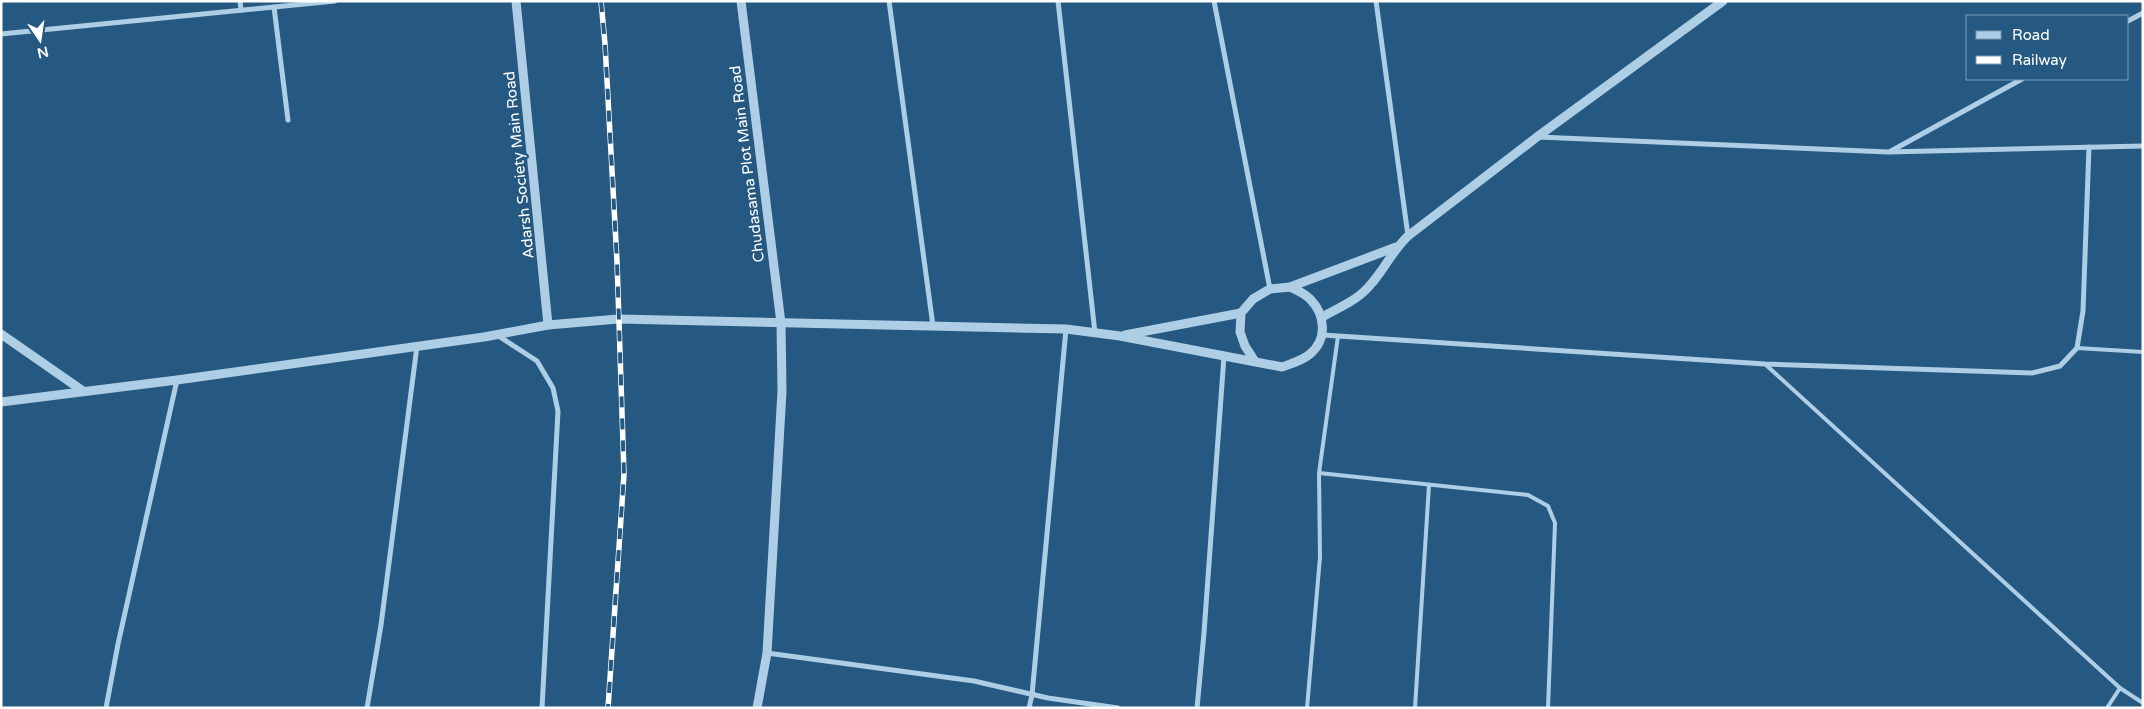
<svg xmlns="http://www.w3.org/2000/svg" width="2144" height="709" viewBox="0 0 2144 709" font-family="'Varela Round',sans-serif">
  <rect width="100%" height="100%" fill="#265981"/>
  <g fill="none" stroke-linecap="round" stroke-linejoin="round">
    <g stroke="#aecee6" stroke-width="4">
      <path d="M2077,348l66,4"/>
      <path d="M1765,364l355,324 23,15"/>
      <path d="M1319,473l209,22 20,11 7,17 -7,185"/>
      <path d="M1307,708l13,-151 -1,-84 19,-137"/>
      <path d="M1415,708l14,-223"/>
      <path d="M2107,708l13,-20"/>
    </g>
    <g stroke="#aecee6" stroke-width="5">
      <path d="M240,1l1,9"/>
      <path d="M889,1l44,325"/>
      <path d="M1058,1l37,332"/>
      <path d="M1214,1l56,288"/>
      <path d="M1376,1l32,235"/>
      <path d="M274,7l14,113"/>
      <path d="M2128,21l15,-8"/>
      <path d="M1,34l334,-33"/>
      <path d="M1538,137l350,15 255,-6"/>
      <path d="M1891,151l131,-72"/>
      <path d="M497,335l40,26 16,27 5,23 -16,297"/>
      <path d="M1323,335l442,29 267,9 28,-7 17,-18 6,-37 6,-164"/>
      <path d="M767,653l207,28 74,17 70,10"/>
      <path d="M106,708l12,-64 59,-264"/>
      <path d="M367,708l14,-83 36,-279"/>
      <path d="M1029,708l3,-13 34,-366"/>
      <path d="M1197,708l7,-75 20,-277"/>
    </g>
    <g stroke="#aecee6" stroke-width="9">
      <path d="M516,1l32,324"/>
      <path d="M741,1l40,322 1,68 -15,262 -10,55"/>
      <path d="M1322,317c12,-7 27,-13 38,-22 20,-16 29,-41 48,-59l129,-99 186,-136"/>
      <path d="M1,334l82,57"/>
      <path d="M1125,335l116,-22"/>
      <path d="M1254,360l-9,-14 -5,-14 1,-19 12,-14 17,-10 20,-2 106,-40"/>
      <path d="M1,402l176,-22 307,-43 64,-12 70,-6 448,10 54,7 162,31c10,-4 20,-6 28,-13 18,-15 15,-40 0,-55 -6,-6 -13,-9 -20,-12"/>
    </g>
    <defs>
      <path id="rail" d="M601,1l4,43 12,217 7,213 -16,234"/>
    </defs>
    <use href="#rail" stroke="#fff" stroke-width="5.5"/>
    <use href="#rail" stroke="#265981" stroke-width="4" stroke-dasharray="11" stroke-linecap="butt"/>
  </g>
  <g text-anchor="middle" stroke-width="4.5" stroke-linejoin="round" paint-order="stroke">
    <g font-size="15" fill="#fff" stroke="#265981">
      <text transform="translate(747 164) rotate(-97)" y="5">Chudasama Plot Main Road</text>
      <text transform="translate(519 165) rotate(-96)" y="5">Adarsh Society Main Road</text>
    </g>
  </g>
  <rect width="2144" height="709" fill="none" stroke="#ffffff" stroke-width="5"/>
  <rect x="1966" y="15" width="162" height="65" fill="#265981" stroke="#7d9bb3"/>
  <rect x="1976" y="31" width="25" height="8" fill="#aecee6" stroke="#7d9bb3"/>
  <text x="2012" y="40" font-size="15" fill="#ffffff">Road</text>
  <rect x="1976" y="56" width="25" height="8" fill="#ffffff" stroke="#7d9bb3"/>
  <text x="2012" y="65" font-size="15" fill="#ffffff">Railway</text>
  <g transform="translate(40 40) rotate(167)" stroke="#265981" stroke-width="4" paint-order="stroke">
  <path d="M0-4L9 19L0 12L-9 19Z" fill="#ffffff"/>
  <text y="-8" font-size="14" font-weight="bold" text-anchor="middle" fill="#ffffff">N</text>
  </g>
</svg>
